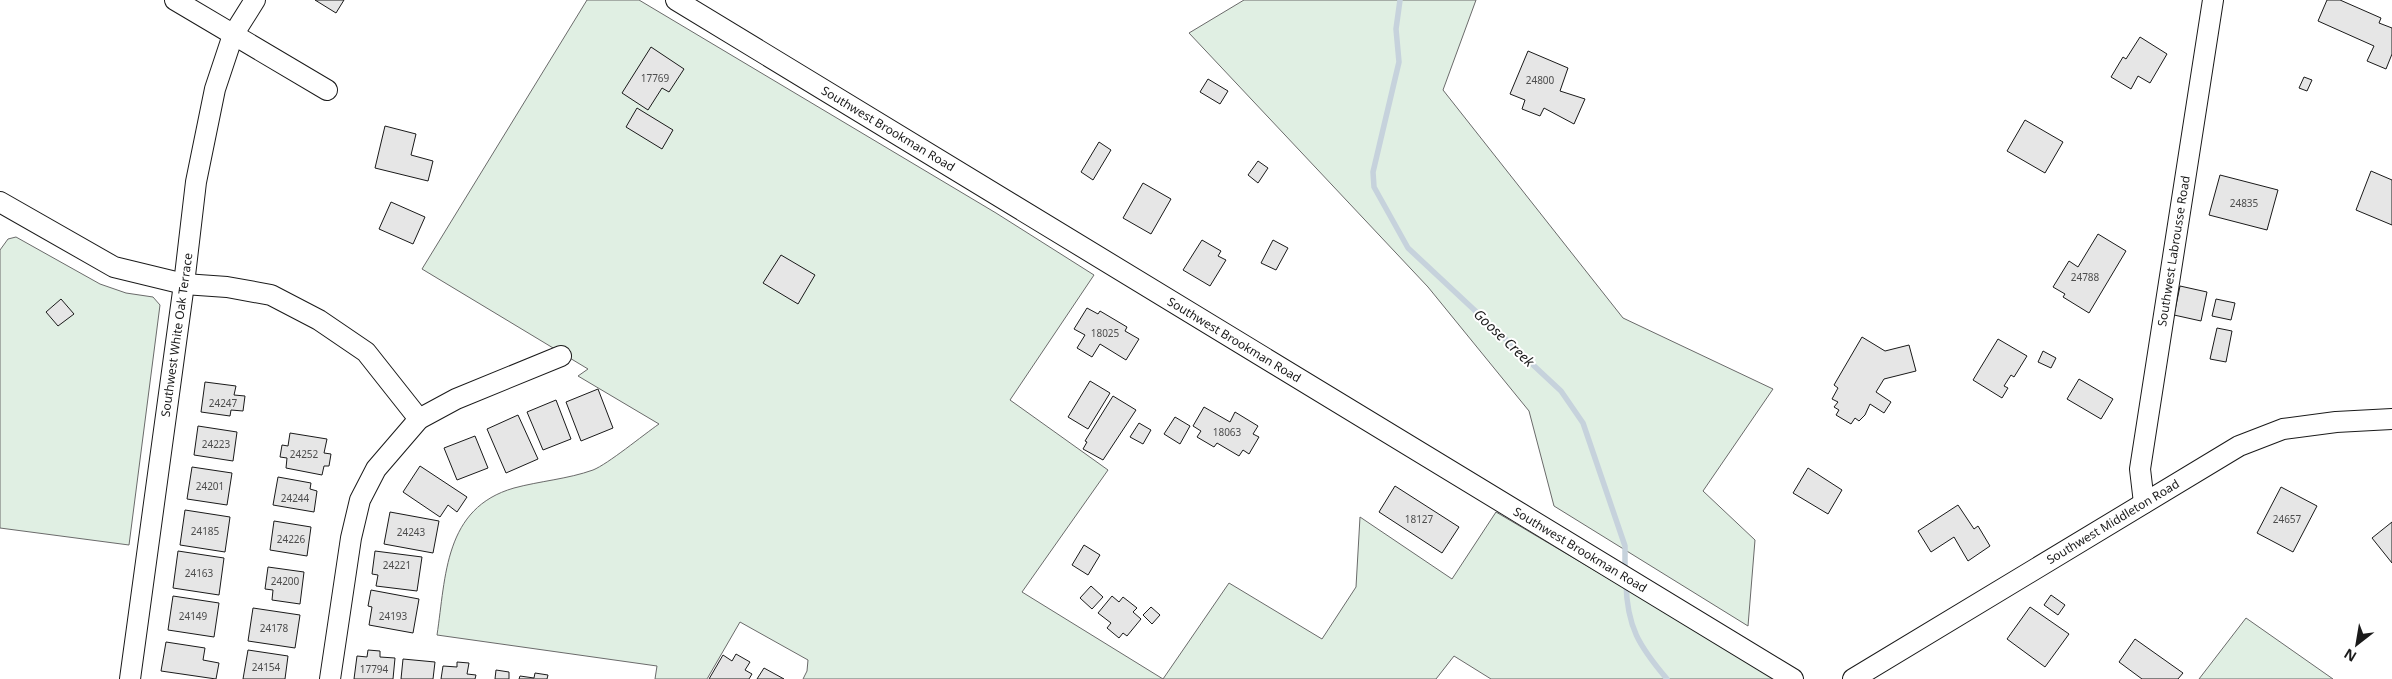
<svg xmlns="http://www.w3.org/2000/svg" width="2392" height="679" viewBox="0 0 2392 679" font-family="'Noto Sans',sans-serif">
  <rect width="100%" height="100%" fill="#fff"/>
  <g fill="#e0efe3" stroke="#6a6a6a">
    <path d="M587,0h52l357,213 98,62 -84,125 98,70 -86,122 141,87 66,-96 93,56 34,-52 4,-70 92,62 44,-67 282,167h-287l-37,-23 -18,23h-633l4,-8 1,-11 -68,-38 -33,57h-52l2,-13 -220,-31c9,-59 7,-127 77,-147 26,-7 54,-9 79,-18 15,-6 50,-35 66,-46l-81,-48 10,-7 -166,-100z"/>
    <path d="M1244,0h232l-33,90 180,228 150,71 -70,102 52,49 -7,86 -194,-120 -25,-95 -101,-124 -239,-254z"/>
    <path d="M16,237l84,47 26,9 27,4 7,8 -31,240 -129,-17v-278l8,-11z"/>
    <path d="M2246,618l87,61h-134z"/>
  </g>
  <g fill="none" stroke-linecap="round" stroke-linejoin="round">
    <g stroke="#c6d2dc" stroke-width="5.5">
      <path d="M1400,0l-4,29 3,33 -26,110 1,15 34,61 153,143 22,32 42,123v25"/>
      <path d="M1626,583c1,44 13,63 41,96"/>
    </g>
  </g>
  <g fill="#e6e6e6" stroke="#1a1a1a">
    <path d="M315,0h29l-8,13z"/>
    <path d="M2327,0h13l41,18 -2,5 13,5v26l-6,15 -19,-8 7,-15 -56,-25z"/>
    <path d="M2140,37l27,17 -17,29 -12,-7 -7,13 -20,-12 12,-20 3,2z"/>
    <path d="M651,47l33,22 -15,23 -7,-4 -14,22 -26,-17z"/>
    <path d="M1528,51l40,17 -8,23 25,8 -11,25 -30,-16 -4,8 -18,-7 3,-9 -15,-6z"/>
    <path d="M2304,77l8,3 -5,11 -8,-3z"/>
    <path d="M1208,79l20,12 -8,13 -20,-12z"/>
    <path d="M637,108l36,22 -11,19 -36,-22z"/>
    <path d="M2025,120l38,22 -18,31 -38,-22z"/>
    <path d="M385,126l31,8 -5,21 22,6 -5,20 -53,-13z"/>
    <path d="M1099,142l12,8 -18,30 -12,-8z"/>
    <path d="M1258,161l10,7 -10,15 -10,-8z"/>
    <path d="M2371,171l21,9v45l-36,-15z"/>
    <path d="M2220,175l58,15 -11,40 -58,-15z"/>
    <path d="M1143,183l28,16 -20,35 -28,-16z"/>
    <path d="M391,202l34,15 -12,27 -34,-15z"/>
    <path d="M2098,234l28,17 -37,62 -26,-16 2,-3 -12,-7 16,-26 9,6z"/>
    <path d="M1202,240l19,11 -3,5 8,4 -16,26 -27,-16z"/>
    <path d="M1273,240l15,8 -12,22 -15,-7z"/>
    <path d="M781,255l34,20 -17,29 -35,-21z"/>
    <path d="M2180,286l27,6 -6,29 -27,-6z"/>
    <path d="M61,299l13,15 -16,12 -12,-14z"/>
    <path d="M2216,299l19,4 -4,17 -19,-4z"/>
    <path d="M1087,308l11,6 2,-3 27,16 -2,4 14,8 -13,21 -26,-16 -8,13 -15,-9 8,-13 -11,-6z"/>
    <path d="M2217,328l15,3 -6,31 -16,-3z"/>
    <path d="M1862,337l23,14 24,-6 7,26 -32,8 -8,13 15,10 -7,11 -14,-9 -5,11 -6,6 -4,-3 -4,6 -15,-9 3,-5 -5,-3 4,-5 -6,-3 6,-11 -4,-3z"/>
    <path d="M1998,339l29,17 -13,21 -3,-2 -7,11 4,2 -6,10 -29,-18z"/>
    <path d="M2043,351l13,7 -5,10 -13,-6z"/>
    <path d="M2079,379l34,20 -12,20 -34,-20z"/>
    <path d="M1090,381l20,12 -22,36 -20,-12z"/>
    <path d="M205,382l31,4 -2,9 11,1 -2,15 -12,-1 -1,6 -29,-4z"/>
    <path d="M598,389l15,39 -32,13 -15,-39z"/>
    <path d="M1113,396l23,14 -33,50 -20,-11 4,-7 -2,-1z"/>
    <path d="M556,400l15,39 -28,11 -16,-38z"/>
    <path d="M1204,407l26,15 5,-10 23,14 -5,8 6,3 -10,17 -6,-4 -4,6 -22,-13 -3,4 -17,-10 4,-6 -8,-5z"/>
    <path d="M518,415l20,44 -32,14 -19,-44z"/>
    <path d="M1175,417l15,9 -10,18 -16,-10z"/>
    <path d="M1139,423l12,7 -8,14 -13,-7z"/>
    <path d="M198,426l39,6 -4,29 -39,-6z"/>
    <path d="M290,433l37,6 -3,14 7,1 -2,12h-5l-2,9 -36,-7 1,-10 -7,-1 2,-12 6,1z"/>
    <path d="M475,436l13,32 -31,12 -13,-32z"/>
    <path d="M420,466l47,31 -10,15 -9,-7 -8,12 -37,-25z"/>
    <path d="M192,467l40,6 -5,32 -40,-6z"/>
    <path d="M1808,468l34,22 -14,24 -35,-21z"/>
    <path d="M278,477l33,6 -1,6 7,2 -3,21 -41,-7z"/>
    <path d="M1395,486l64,41 -17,26 -63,-41z"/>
    <path d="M2281,487l36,19 -24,46 -36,-19z"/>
    <path d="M1958,505l16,24 4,-3 12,20 -22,15 -14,-24 -23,15 -13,-21z"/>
    <path d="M185,510l45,7 -5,35 -45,-7z"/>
    <path d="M390,512l49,9 -6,32 -49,-9z"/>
    <path d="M274,521l37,6 -4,29 -37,-6z"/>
    <path d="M2392,522v41l-20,-25z"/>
    <path d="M1084,545l16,10 -12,20 -16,-10z"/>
    <path d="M178,551l46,7 -5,37 -46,-7z"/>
    <path d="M375,551l47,6 -5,34 -41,-5 2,-11 -6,-1z"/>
    <path d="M268,567l36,5 -4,32 -28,-4 1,-10 -8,-1z"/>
    <path d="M1091,586l12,11 -11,12 -12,-11z"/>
    <path d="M371,590l48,9 -6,34 -44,-8 3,-18 -4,-1z"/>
    <path d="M2051,595l14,10 -7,10 -14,-10z"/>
    <path d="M173,596l46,7 -5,34 -46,-7z"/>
    <path d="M1112,596l7,6 4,-5 14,11 -4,4 8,7 -14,17 -4,-3 -4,5 -12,-10 4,-5 -13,-10z"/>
    <path d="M1151,607l9,8 -8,9 -9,-9z"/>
    <path d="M2030,607l39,27 -24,33 -38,-28z"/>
    <path d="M253,608l47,7 -5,33 -47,-7z"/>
    <path d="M2135,639l48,34 -5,6h-36l-23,-17z"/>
    <path d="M166,642l39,6 -2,12 16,3 -3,16 -55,-8z"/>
    <path d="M248,650l40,6 -3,23h-42z"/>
    <path d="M368,650l12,1v6l15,1 -2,21h-39l3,-23 10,1z"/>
    <path d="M736,654l14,8 -5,8 7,4 -3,5h-40l14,-24 9,6z"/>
    <path d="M403,659l32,3 -2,17h-32z"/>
    <path d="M457,662l12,1 -2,11 9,1 -1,4h-34l2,-13 14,1z"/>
    <path d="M764,668l20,11h-27z"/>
    <path d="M496,670l13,2v7h-14z"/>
    <path d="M535,673l13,2 -1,4h-28l1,-3 14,2z"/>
  </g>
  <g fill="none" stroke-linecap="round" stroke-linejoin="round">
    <defs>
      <g id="minor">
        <path d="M175,0l152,90"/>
        <path d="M676,0l1117,679"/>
        <path d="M0,202l114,65 70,17 43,3 44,8 48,25 47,32 53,67"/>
        <path d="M2144,503l-4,-34 73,-469"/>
        <path d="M130,679l54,-395 12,-102 19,-93 18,-54 22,-35"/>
        <path d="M330,679l21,-141 9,-38 16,-31 43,-50 37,-20 105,-43"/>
        <path d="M1853,679l386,-233 44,-17 53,-7 56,-3"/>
      </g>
    </defs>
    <use href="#minor" stroke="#1a1a1a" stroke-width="22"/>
    <use href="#minor" stroke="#fff" stroke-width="20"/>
  </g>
  <g text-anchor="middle" stroke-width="4" stroke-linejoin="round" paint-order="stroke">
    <g font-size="10" fill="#4d4d4d">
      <text x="655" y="82">17769</text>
      <text x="1540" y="84">24800</text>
      <text x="2244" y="207">24835</text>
      <text x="2085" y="281">24788</text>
      <text x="1105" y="337">18025</text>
      <text x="223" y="407">24247</text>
      <text x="1227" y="436">18063</text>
      <text x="216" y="448">24223</text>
      <text x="304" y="458">24252</text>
      <text x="210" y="490">24201</text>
      <text x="295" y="502">24244</text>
      <text x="1419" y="523">18127</text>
      <text x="2287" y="523">24657</text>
      <text x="205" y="535">24185</text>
      <text x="411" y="536">24243</text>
      <text x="291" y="543">24226</text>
      <text x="397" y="569">24221</text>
      <text x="199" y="577">24163</text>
      <text x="285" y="585">24200</text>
      <text x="193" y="620">24149</text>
      <text x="393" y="620">24193</text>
      <text x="274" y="632">24178</text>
      <text x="266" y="671">24154</text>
      <text x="374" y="673">17794</text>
    </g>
    <g font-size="12" fill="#1a1a1a" stroke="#fff">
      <text transform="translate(888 129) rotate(31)" y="4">Southwest Brookman Road</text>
      <text transform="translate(2174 251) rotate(-81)" y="4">Southwest Labrousse Road</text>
      <text transform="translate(177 335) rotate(-82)" y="4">Southwest White Oak Terrace</text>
      <text transform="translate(1234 340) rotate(31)" y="4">Southwest Brookman Road</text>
      <text transform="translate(2113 522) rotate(-31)" y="4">Southwest Middleton Road</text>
      <text transform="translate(1580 550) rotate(31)" y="4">Southwest Brookman Road</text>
    </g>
    <g font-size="14" font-style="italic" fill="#1a1a1a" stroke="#fff">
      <text transform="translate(1504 338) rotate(43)" y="5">Goose Creek</text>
    </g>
  </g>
  <g transform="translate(2357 644) rotate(211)" stroke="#ffffff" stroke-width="4" paint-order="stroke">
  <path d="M0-4L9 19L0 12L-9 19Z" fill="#1a1a1a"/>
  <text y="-8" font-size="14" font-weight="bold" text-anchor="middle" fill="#1a1a1a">N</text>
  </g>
</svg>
